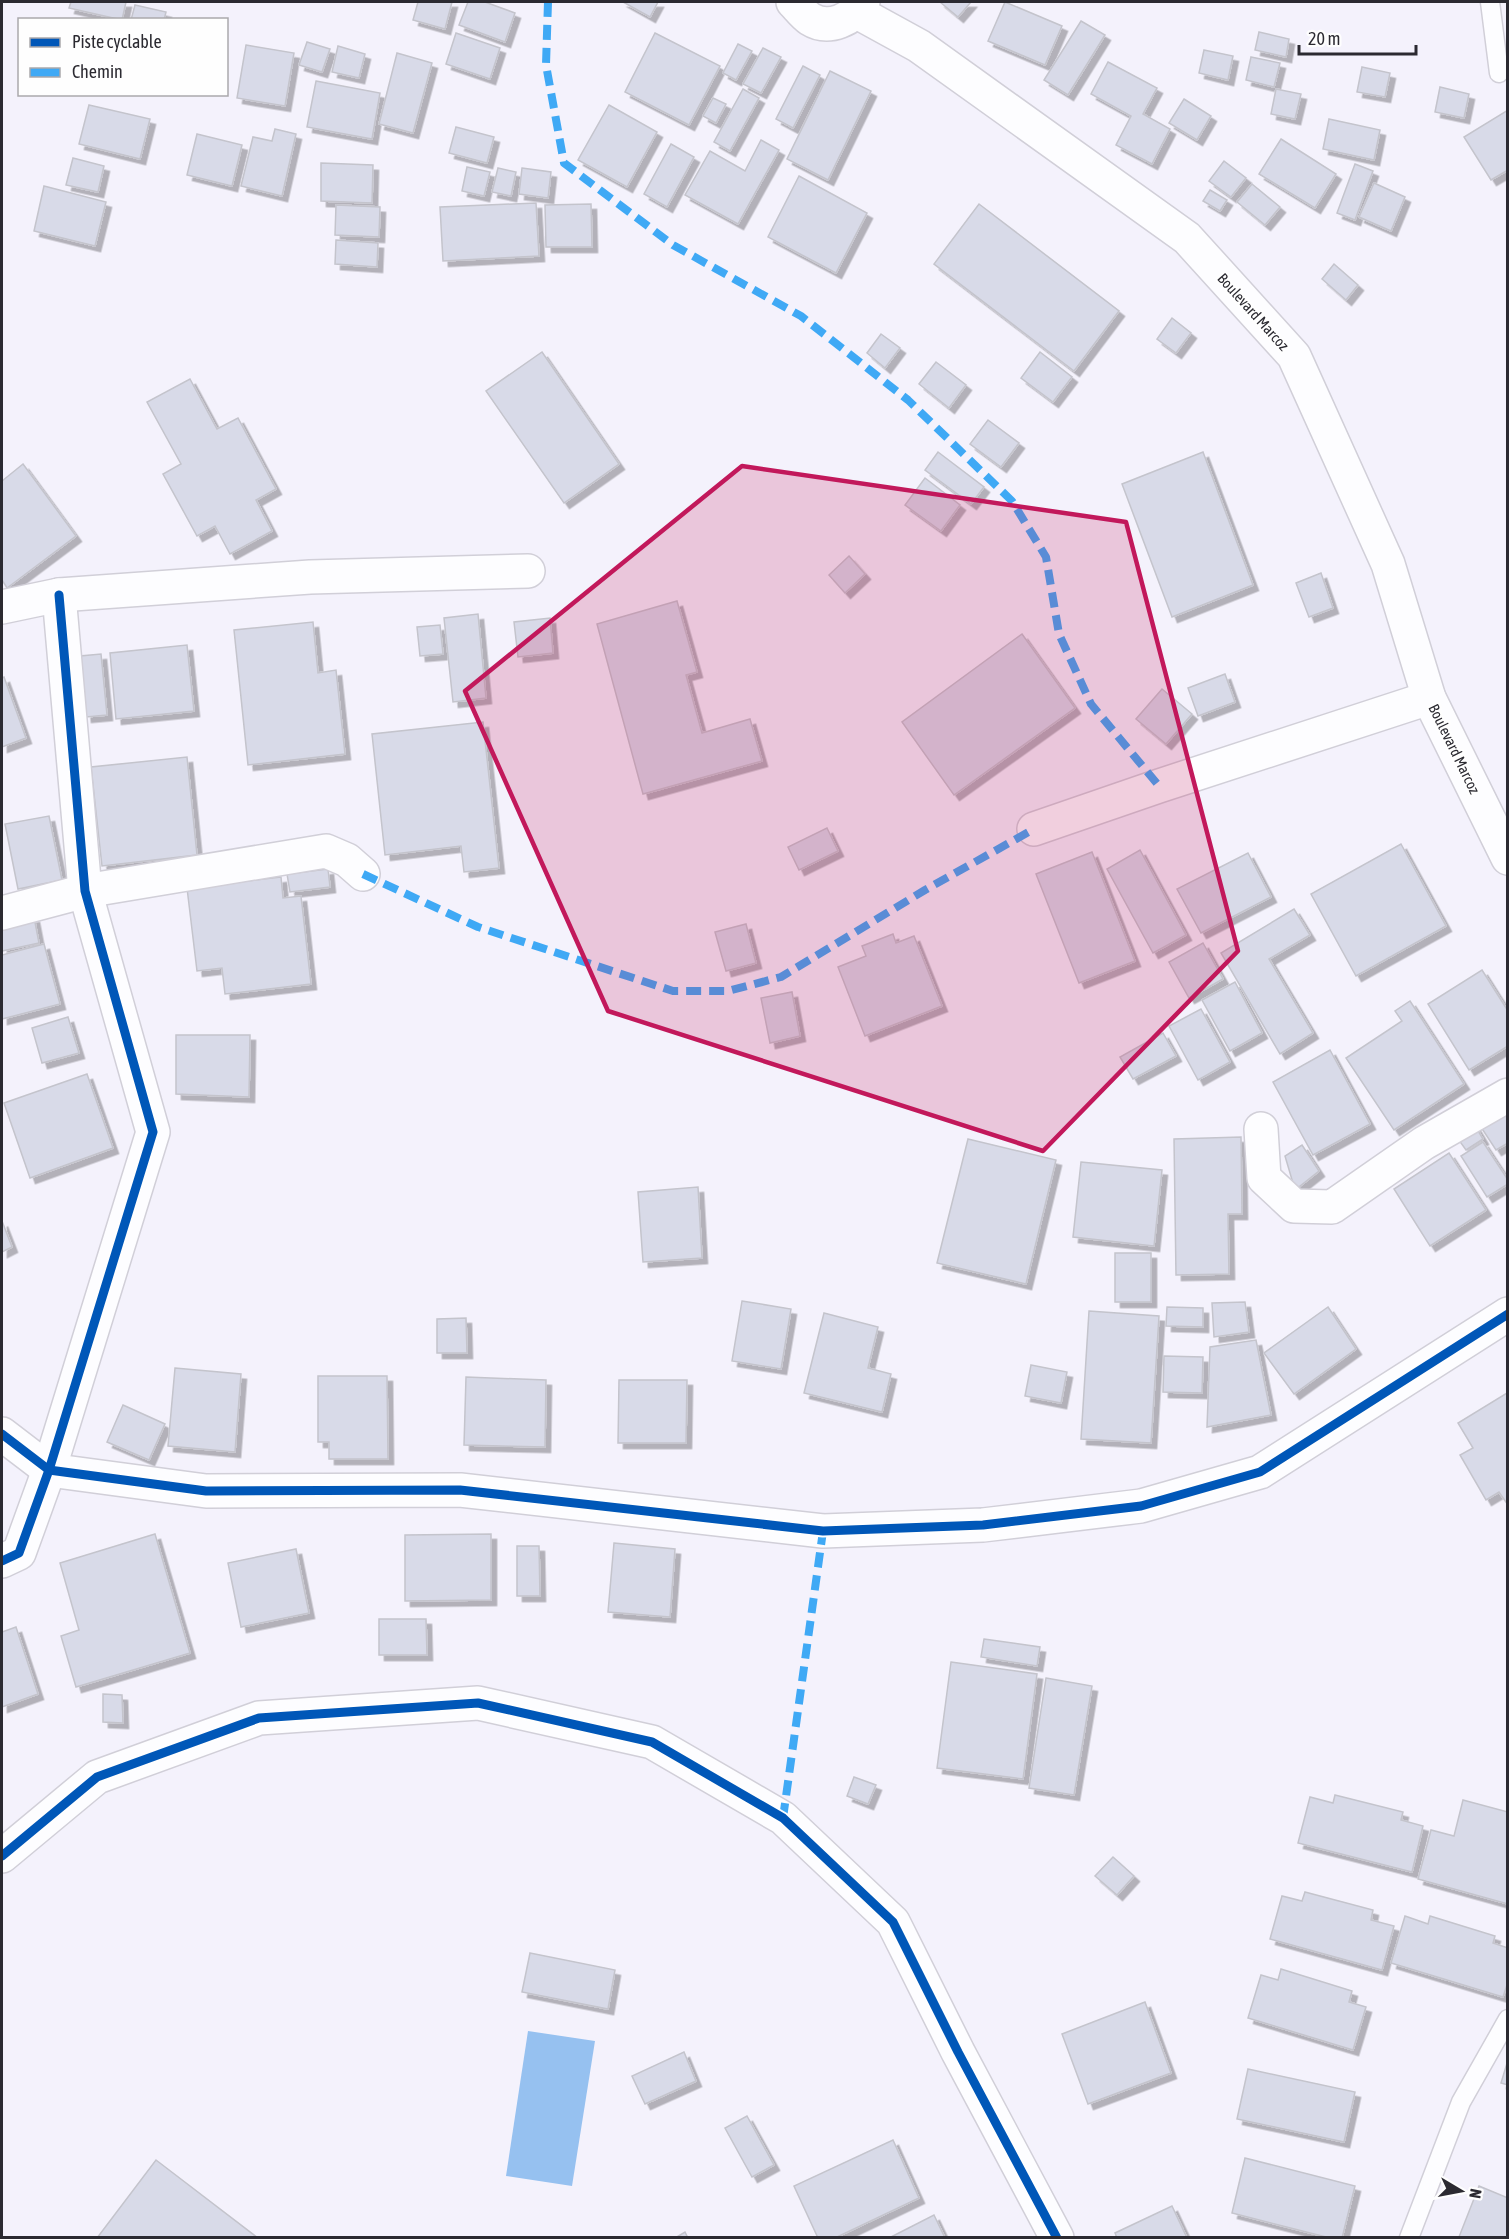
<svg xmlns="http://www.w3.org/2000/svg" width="1509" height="2239" viewBox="0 0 1509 2239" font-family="'Asap Condensed',sans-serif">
  <defs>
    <filter id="shadow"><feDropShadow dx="5.5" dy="5.5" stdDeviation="0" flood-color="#0004"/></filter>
  </defs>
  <rect width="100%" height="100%" fill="#f4f2fc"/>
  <path fill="#96c1f0" d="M528,2031l67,10 -23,145 -66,-10z"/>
  <g fill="#d8dae8" stroke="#c4c4cc" stroke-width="1.5" filter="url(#shadow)">
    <path d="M71,2h55l-4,18 -53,-12z"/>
    <path d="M418,2h34l-7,27 -32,-9z"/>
    <path d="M468,2h17l30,11 -10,29 -46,-17z"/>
    <path d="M623,2h35l-8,15z"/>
    <path d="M940,2h31l-13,15z"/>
    <path d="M1005,2l57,24 -17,39 -57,-24z"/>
    <path d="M135,5l31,7 -2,8h-33z"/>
    <path d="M1081,21l24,14 -37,60 -24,-15z"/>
    <path d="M1259,32l30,7 -3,18 -31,-7z"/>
    <path d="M456,33l44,15 -10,31 -44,-15z"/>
    <path d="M655,33l65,33 -31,59 -64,-33z"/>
    <path d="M307,42l23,7 -8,23 -23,-7z"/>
    <path d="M738,44l14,7 -16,29 -13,-7z"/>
    <path d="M246,45l48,8 -9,53 -48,-8z"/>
    <path d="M338,46l27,8 -6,24 -27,-6z"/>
    <path d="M763,48l18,9 -20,36 -18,-9z"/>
    <path d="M1204,50l29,6 -5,24 -29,-7z"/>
    <path d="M397,53l35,10 -19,70 -34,-9z"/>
    <path d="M1251,57l29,6 -6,24 -28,-7z"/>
    <path d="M1108,62l49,26 -14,26 27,15 -18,35 -36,-19 15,-29 -40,-22z"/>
    <path d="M803,66l17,9 -27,53 -17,-9z"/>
    <path d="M1362,67l28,6 -5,24 -28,-5z"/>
    <path d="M830,71l41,20 -43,89 -41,-21z"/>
    <path d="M316,81l64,12 -8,46 -65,-12z"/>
    <path d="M1440,87l29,7 -5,24 -29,-6z"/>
    <path d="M743,89l16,9 -29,53 -16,-9z"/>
    <path d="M1276,89l25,5 -6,25 -24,-5z"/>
    <path d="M713,98l13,6 -10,19 -13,-7z"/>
    <path d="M1184,99l27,17 -14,24 -28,-17z"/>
    <path d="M89,105l61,14 -10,40 -61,-15z"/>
    <path d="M609,105l48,27 -30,55 -49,-27z"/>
    <path d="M1508,110v60l-17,10 -27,-43z"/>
    <path d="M1329,119l51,11 -6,30 -51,-11z"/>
    <path d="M456,127l38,10 -7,26 -38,-10z"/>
    <path d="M275,129l21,5 -14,62 -41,-10 12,-49 19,4z"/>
    <path d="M197,134l45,11 -10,41 -45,-11z"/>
    <path d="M1281,139l55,35 -21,34 -56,-34z"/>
    <path d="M761,140l18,10 -41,74 -53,-29 25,-44 35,20z"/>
    <path d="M671,144l23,13 -27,50 -23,-13z"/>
    <path d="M73,158l31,8 -6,26 -32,-7z"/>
    <path d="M1224,161l22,17 -15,19 -22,-16z"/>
    <path d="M321,163l52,2 -1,38 -51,-2z"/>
    <path d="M1355,164l18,7 -18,49 -18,-7z"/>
    <path d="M467,167l23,5 -6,24 -22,-5z"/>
    <path d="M498,168l18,4 -5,24 -19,-4z"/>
    <path d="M522,168l29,4 -3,26 -29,-4z"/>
    <path d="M799,176l68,37 -31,60 -68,-36z"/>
    <path d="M1374,183l31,14 -14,34 -32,-14z"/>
    <path d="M1252,184l28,23 -15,18 -28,-23z"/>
    <path d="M44,186l62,16 -11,44 -61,-15z"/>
    <path d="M1210,190l17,10 -7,11 -17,-10z"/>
    <path d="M536,203l3,53 -96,5 -3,-54z"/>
    <path d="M591,204l1,43h-46l-1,-42z"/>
    <path d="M979,204l140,107 -45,60 -140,-107z"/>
    <path d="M336,205l44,2 -1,30 -44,-2z"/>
    <path d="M336,240l42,3 -1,24 -42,-3z"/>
    <path d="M1334,264l24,21 -12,15 -24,-21z"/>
    <path d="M1172,318l19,15 -15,20 -19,-14z"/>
    <path d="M881,334l19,14 -15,20 -18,-15z"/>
    <path d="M542,352l77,112 -55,39 -78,-112z"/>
    <path d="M1040,352l32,25 -19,25 -32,-24z"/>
    <path d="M936,362l30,23 -17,23 -30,-24z"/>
    <path d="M190,379l27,50 21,-11 38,71 -20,11 16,31 -42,23 -15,-28 -18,10 -34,-62 18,-10 -34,-62z"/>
    <path d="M988,420l31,23 -18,24 -31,-23z"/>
    <path d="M938,452l46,35 -13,17 -46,-34z"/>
    <path d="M1203,452l50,133 -81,32 -50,-133z"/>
    <path d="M23,464l53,72 -69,52 -5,-8v-99z"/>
    <path d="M925,478l35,27 -19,26 -36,-26z"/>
    <path d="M849,556l16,18 -20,19 -16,-18z"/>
    <path d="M1321,573l12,35 -24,9 -13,-34z"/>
    <path d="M677,601l20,71 -11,3 16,58 48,-14 12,42 -119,33 -46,-170z"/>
    <path d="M478,614l8,84 -33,4 -9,-84z"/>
    <path d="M550,618l3,35 -35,4 -4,-35z"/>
    <path d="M313,622l5,51 18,-3 9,84 -97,11 -14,-135z"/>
    <path d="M440,625l3,29 -23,2 -3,-29z"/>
    <path d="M1022,634l53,74 -121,87 -52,-73z"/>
    <path d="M187,645l7,66 -78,8 -6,-66z"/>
    <path d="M101,654l6,61 -21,2 -6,-61z"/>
    <path d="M1225,674l10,28 -37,14 -10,-28z"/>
    <path d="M4,677l22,61 -24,9v-69z"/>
    <path d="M1162,689l30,25 -26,30 -30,-25z"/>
    <path d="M483,722l16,146 -35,4 -3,-26 -76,9 -13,-121z"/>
    <path d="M187,757l10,98 -95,11 -11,-99z"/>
    <path d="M49,816l13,64 -44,9 -13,-65z"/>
    <path d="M827,828l11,23 -39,19 -11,-23z"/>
    <path d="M1401,844l45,82 -90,50 -45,-82z"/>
    <path d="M1140,850l46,85 -33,18 -46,-84z"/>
    <path d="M1092,852l43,109 -56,22 -43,-109z"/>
    <path d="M1248,853l23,44 -70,36 -24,-44z"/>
    <path d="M328,869l2,18 -40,5 -3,-18z"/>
    <path d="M281,877l2,21 18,-2 10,88 -86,10 -3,-26 -25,3 -10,-83z"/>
    <path d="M1294,909l16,26 -41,24 44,74 -33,21 -59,-101z"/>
    <path d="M34,917l5,26 -37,8v-28z"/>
    <path d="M746,924l10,39 -30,8 -11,-39z"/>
    <path d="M893,934l3,9 18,-7 28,70 -77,30 -27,-69 28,-11 -4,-10z"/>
    <path d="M1203,943l20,36 -34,19 -20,-36z"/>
    <path d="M44,944l16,60 -58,15v-64z"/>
    <path d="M1482,970l26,41v35l-39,24 -41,-66z"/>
    <path d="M1235,982l27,51 -32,18 -28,-51z"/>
    <path d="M792,992l8,44 -30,7 -9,-45z"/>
    <path d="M1410,1001l54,83 -70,46 -48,-72 56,-37 -7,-10z"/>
    <path d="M1201,1009l29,53 -32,18 -29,-54z"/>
    <path d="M68,1017l11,36 -37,10 -10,-35z"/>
    <path d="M1163,1033l13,23 -43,23 -13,-22z"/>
    <path d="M176,1035h74l-1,62 -73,-3z"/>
    <path d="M1330,1050l40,74 -57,31 -40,-73z"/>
    <path d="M87,1074l26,74 -83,30 -26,-75z"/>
    <path d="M1508,1102v41l-12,7 -19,-29z"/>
    <path d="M1474,1124l9,15 -17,11 -10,-14z"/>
    <path d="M1241,1137l1,77h-14l1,60 -53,1 -2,-136z"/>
    <path d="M968,1139l88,21 -30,124 -89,-21z"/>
    <path d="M1483,1142l25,38v4l-21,13 -26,-41z"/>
    <path d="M1302,1145l17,26 -24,19 -10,-34z"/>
    <path d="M1449,1153l37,57 -56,36 -36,-57z"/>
    <path d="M1081,1162l81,8 -8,76 -81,-9z"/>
    <path d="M698,1187l4,71 -59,4 -5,-70z"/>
    <path d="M2,1221l10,26 -10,5z"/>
    <rect x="1115" y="1253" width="36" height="49"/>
    <path d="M742,1301l49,8 -10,60 -49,-8z"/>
    <path d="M1245,1302l4,30 -35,5 -2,-34z"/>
    <path d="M1167,1307l36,1v19l-37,-1z"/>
    <path d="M1328,1307l28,42 -62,45 -30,-41z"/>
    <path d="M1089,1311l70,5 -8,127 -70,-4z"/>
    <path d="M824,1313l54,14 -10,41 23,6 -9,38 -78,-19z"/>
    <path d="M466,1318l1,35h-30v-34z"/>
    <path d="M1256,1340l15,75 -64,12 3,-80z"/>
    <path d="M1164,1356l39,1 -1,36 -39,-1z"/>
    <path d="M1031,1365l36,7 -6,31 -36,-7z"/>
    <path d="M175,1368l66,6 -6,78 -67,-6z"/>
    <path d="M318,1376h69l1,83h-59v-17h-11z"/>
    <path d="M466,1377l80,3 -1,67 -81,-2z"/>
    <path d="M619,1380h68l-1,63h-68z"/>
    <path d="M1507,1393h1v112l-9,-13 -13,8 -26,-45 13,-7 -15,-25z"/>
    <path d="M123,1405l42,19 -16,36 -42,-18z"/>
    <path d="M155,1534l35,119 -114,34 -15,-51 18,-6 -19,-67z"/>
    <path d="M491,1534v66l-86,1v-66z"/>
    <path d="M614,1543l61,6 -5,68 -62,-5z"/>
    <path d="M517,1546h22l1,50h-23z"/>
    <path d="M296,1549l13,64 -68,14 -13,-64z"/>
    <path d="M379,1619h47l1,36h-48z"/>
    <path d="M16,1627l22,67 -36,13v-75z"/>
    <path d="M984,1639l56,8 -3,19 -56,-9z"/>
    <path d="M951,1662l86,12 -14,105 -86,-11z"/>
    <path d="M1046,1678l46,8 -18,109 -45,-7z"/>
    <path d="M103,1694l19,1 1,28 -20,-1z"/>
    <path d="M854,1777l22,8 -8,19 -21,-8z"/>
    <path d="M1335,1795l68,17 -2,8 22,6 -11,46 -114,-29 12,-46 23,6z"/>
    <path d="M1463,1800l45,12v92l-90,-25 13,-49 23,6z"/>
    <path d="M1113,1857l21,19 -17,19 -22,-19z"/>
    <path d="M1305,1892l68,18 -2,10 23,6 -12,44 -112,-31 12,-43 20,5z"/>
    <path d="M1405,1916l23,8 2,-8 65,20 -2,7 15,5v34l-5,15 -112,-34z"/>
    <path d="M530,1953l85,17 -7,39 -86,-17z"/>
    <path d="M1281,1969l71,22 -3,11 17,5 -13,43 -105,-32 13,-43 17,5z"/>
    <path d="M1145,2002l26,71 -83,31 -26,-70z"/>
    <path d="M684,2052l12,29 -51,23 -13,-28z"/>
    <path d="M1508,2060v25l-7,-2z"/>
    <path d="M1248,2069l107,23 -11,50 -107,-23z"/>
    <path d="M747,2116l27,49 -22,12 -27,-49z"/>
    <path d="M893,2140l26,58 -84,40h-17l-24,-52z"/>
    <path d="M1245,2158l110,28 -13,52h-12l-98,-25z"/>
    <path d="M156,2160l102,78h-161z"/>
    <path d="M1479,2186l29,12v40l-49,-1z"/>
    <path d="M1172,2206l15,32h-70l-2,-5z"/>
    <path d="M934,2215l11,23h-56z"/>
    <path d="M685,2232l3,6h-13z"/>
  </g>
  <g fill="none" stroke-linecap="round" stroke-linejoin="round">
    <defs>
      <g id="service">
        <path d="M1490,2l9,71"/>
        <path d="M1409,2238l52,-136 47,-83"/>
      </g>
      <g id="minor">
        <path d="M2,607l57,-12 251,-18 218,-6"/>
        <path d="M1034,829l125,-43 270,-88"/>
        <path d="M2,913l83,-22 241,-40 21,9 16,14"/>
        <path d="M1261,1129l3,49 30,28 38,1 92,-64 84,-48"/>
        <path d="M2,1434l47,36 157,21 254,-1 363,41 160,-6 158,-19 119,-34 248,-158"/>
        <path d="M2,1561l17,-8 30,-83 104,-338 -68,-241 -26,-296"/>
        <path d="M2,1856l95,-79 162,-59 219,-15 174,39 131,76 110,104 65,130 99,186"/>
      </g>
      <g id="secondary">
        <path d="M793,2c5,5 11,13 17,17 19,12 43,0 53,-17"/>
        <path d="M857,12l62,34 268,192 107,118 94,208 41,134 79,160"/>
      </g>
    </defs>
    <use href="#service" stroke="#d1cfd8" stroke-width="21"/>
    <use href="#minor" stroke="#d1cfd8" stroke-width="36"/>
    <use href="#secondary" stroke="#d1cfd8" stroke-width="36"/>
    <use href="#service" stroke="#fdfdff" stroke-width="18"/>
    <use href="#minor" stroke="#fdfdff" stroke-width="33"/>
    <use href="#secondary" stroke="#fdfdff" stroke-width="33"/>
    <g stroke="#3fa9f5" stroke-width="8" stroke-dasharray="15 8" stroke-linecap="butt">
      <path d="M548,2l-2,63 18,98 109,82 128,71 107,84 104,101 34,56 13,77 32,70 68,82"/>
      <path d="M363,874l115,53 195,64h55l53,-14 144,-87 109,-61"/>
      <path d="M783,1818l40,-287"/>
    </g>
    <defs>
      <g id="cycleway">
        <path d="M2,1434l47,36 157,21 254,-1 363,41 160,-6 158,-19 119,-34 248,-158"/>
        <path d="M2,1561l17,-8 30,-83 104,-338 -68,-241 -26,-296"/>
        <path d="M2,1856l95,-79 162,-59 219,-15 174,39 131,76 110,104 65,130 99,186"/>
      </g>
    </defs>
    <use href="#cycleway" stroke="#fefefe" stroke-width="13"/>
    <use href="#cycleway" stroke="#0057b8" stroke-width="9"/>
  </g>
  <path fill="#c2185b" fill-opacity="0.2" stroke="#c2185b" stroke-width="4.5" stroke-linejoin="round" d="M742,466l384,56 112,429 -195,200 -435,-140 -143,-320z"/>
  <g text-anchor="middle" stroke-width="5" stroke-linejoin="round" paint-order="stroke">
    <g font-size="15" fill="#2b2a31" stroke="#fefefe">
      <text transform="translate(1253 312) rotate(48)" y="5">Boulevard Marcoz</text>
      <text transform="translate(1454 749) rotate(64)" y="5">Boulevard Marcoz</text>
    </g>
  </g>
  <rect width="1509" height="2239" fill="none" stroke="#2b2a31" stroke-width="6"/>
  <rect x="18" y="18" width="210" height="78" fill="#fefefe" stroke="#aaa9ac" stroke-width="1.5"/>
  <rect x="30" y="38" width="30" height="9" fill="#0057b8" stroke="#aaa9ac" stroke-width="1.5"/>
  <text x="72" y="48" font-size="18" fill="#2b2a31">Piste cyclable</text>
  <rect x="30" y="68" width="30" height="9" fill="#3fa9f5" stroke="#aaa9ac" stroke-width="1.5"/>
  <text x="72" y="78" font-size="18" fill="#2b2a31">Chemin</text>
  <g transform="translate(1461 2191) rotate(100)" stroke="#fefefe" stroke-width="4.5" paint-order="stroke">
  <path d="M0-4.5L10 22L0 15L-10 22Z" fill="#2b2a31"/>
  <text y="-9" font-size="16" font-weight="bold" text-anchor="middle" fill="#2b2a31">N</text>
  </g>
  <path d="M1299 45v9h117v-9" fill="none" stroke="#2b2a31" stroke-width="3"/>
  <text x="1308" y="45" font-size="18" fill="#2b2a31" stroke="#fefefe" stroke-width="4.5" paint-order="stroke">20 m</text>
</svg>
